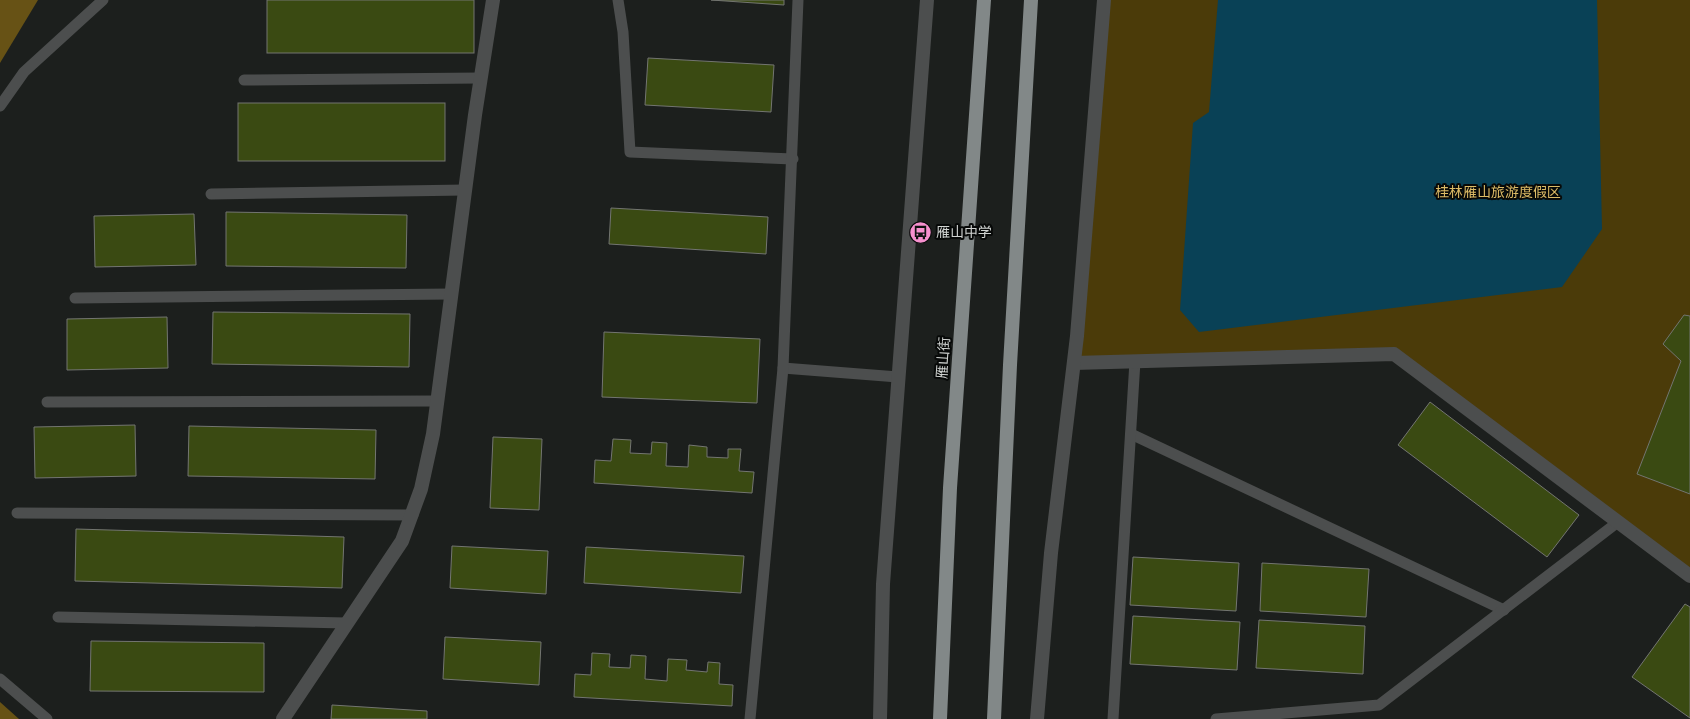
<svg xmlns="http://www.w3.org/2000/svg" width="1690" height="719" viewBox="0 0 1690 719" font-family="'Titillium Web','Noto Sans SC',sans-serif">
  <rect width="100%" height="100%" fill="#1c1f1d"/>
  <path fill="#4b3b09" d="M1104,0h586v576l-296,-222 -320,9z"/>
  <g fill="#675215">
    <path d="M0,0h38l-38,63z"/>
    <path d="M0,702l19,17h-19z"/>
  </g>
  <path fill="#094156" d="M1218,0h379l5,229 -40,58 -363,45 -19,-22 13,-187 16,-11z"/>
  <g fill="#3a4a12" stroke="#737571">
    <rect x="267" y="0" width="207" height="53"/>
    <path d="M711,0h73v5z"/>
    <path d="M648,58l126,7 -3,47 -126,-7z"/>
    <rect x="238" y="103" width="207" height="58"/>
    <path d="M611,208l157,9 -2,37 -157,-10z"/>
    <path d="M226,212l181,3 -1,53 -180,-2z"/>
    <path d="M194,214l2,51 -101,2 -1,-51z"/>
    <path d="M213,312l197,2 -1,53 -197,-3z"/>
    <path d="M1684,315l6,1v178l-53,-20 44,-113 -18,-17z"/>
    <path d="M167,317l1,51 -101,2v-51z"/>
    <path d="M604,332l156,7 -3,64 -155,-6z"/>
    <path d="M1430,402l149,113 -32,42 -149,-112z"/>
    <path d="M135,425l1,51 -101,2 -1,-51z"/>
    <path d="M189,426l187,4 -1,49 -187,-3z"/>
    <path d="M493,437l49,2 -3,71 -49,-2z"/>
    <path d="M613,439l18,1 -1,13 21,1 1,-12 15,1 -1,23 22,1 1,-22 18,2v10l21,1v-9h13l-2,22 15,1 -2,21 -158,-10 1,-23 16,1z"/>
    <path d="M76,529l268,8 -2,51 -267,-7z"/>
    <path d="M452,546l96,5 -2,43 -96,-6z"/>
    <path d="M586,547l158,9 -3,37 -157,-10z"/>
    <path d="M1133,557l106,6 -3,48 -106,-6z"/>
    <path d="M1262,563l107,6 -3,48 -106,-6z"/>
    <path d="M1685,604l5,3v111l-58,-41z"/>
    <path d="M1133,616l107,6 -3,48 -107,-6z"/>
    <path d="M1259,620l106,6 -2,48 -107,-6z"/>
    <path d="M445,637l96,5 -2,43 -96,-6z"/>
    <path d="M91,641l173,2v49l-174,-1z"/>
    <path d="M592,653l18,1 -1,13 21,1 1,-13 15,1 -1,23 22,2 1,-22 19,1 -1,10 21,2 1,-10 12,1 -1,21 14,1 -1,21 -158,-9 1,-23 16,1z"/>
    <path d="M332,705l95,6v8h-96z"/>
  </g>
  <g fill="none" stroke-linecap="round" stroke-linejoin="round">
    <g stroke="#4c4e4e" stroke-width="11">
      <path d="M618,0l5,32 7,120 163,7"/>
      <path d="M244,80l237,-2"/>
      <path d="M0,106l24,-34 79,-72"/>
      <path d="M211,194l254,-4"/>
      <path d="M75,298l376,-4"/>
      <path d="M783,368l115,9"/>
      <path d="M47,402l390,-1"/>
      <path d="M1131,434l373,176"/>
      <path d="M17,513l396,2"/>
      <path d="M58,617l288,6"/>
      <path d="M0,679l47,40"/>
      <path d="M750,719l33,-351 15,-368"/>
      <path d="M1113,719l22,-358"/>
      <path d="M1216,719l163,-14 239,-183"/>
    </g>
    <g stroke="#4c4e4e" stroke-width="14">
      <path d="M1074,363l320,-9 296,222"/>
      <path d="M283,719l119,-178 19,-52 12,-55 42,-319 18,-115"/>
    </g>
    <g stroke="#4c4e4e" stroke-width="14">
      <path d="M880,719l3,-135 44,-584"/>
      <path d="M1037,719l14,-166 26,-217 27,-336"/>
    </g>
    <g stroke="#828888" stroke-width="14">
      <path d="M940,719l10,-231 34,-488"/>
      <path d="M994,719l16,-354 21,-365"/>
    </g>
  </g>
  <defs>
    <symbol id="bus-disc" viewBox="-11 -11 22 22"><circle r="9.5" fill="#f790ce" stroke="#070908"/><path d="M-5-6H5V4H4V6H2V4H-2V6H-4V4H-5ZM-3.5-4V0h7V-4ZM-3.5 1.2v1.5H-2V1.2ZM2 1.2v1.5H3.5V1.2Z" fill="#111"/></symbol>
  </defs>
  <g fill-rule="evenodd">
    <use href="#bus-disc" x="908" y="220" width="25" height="25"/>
  </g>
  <g text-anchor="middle" stroke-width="4" stroke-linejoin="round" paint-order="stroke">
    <g font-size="14" fill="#dcbb66" stroke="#070908">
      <text x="1498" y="197">桂林雁山旅游度假区</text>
    </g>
    <g font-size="14" fill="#d0d3d1" stroke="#070908" text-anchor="start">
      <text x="936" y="237">雁山中学</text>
    </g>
    <g font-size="14" fill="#d0d3d1" stroke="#070908">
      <text transform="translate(943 358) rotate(-86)" y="5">雁山街</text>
    </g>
  </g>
</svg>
